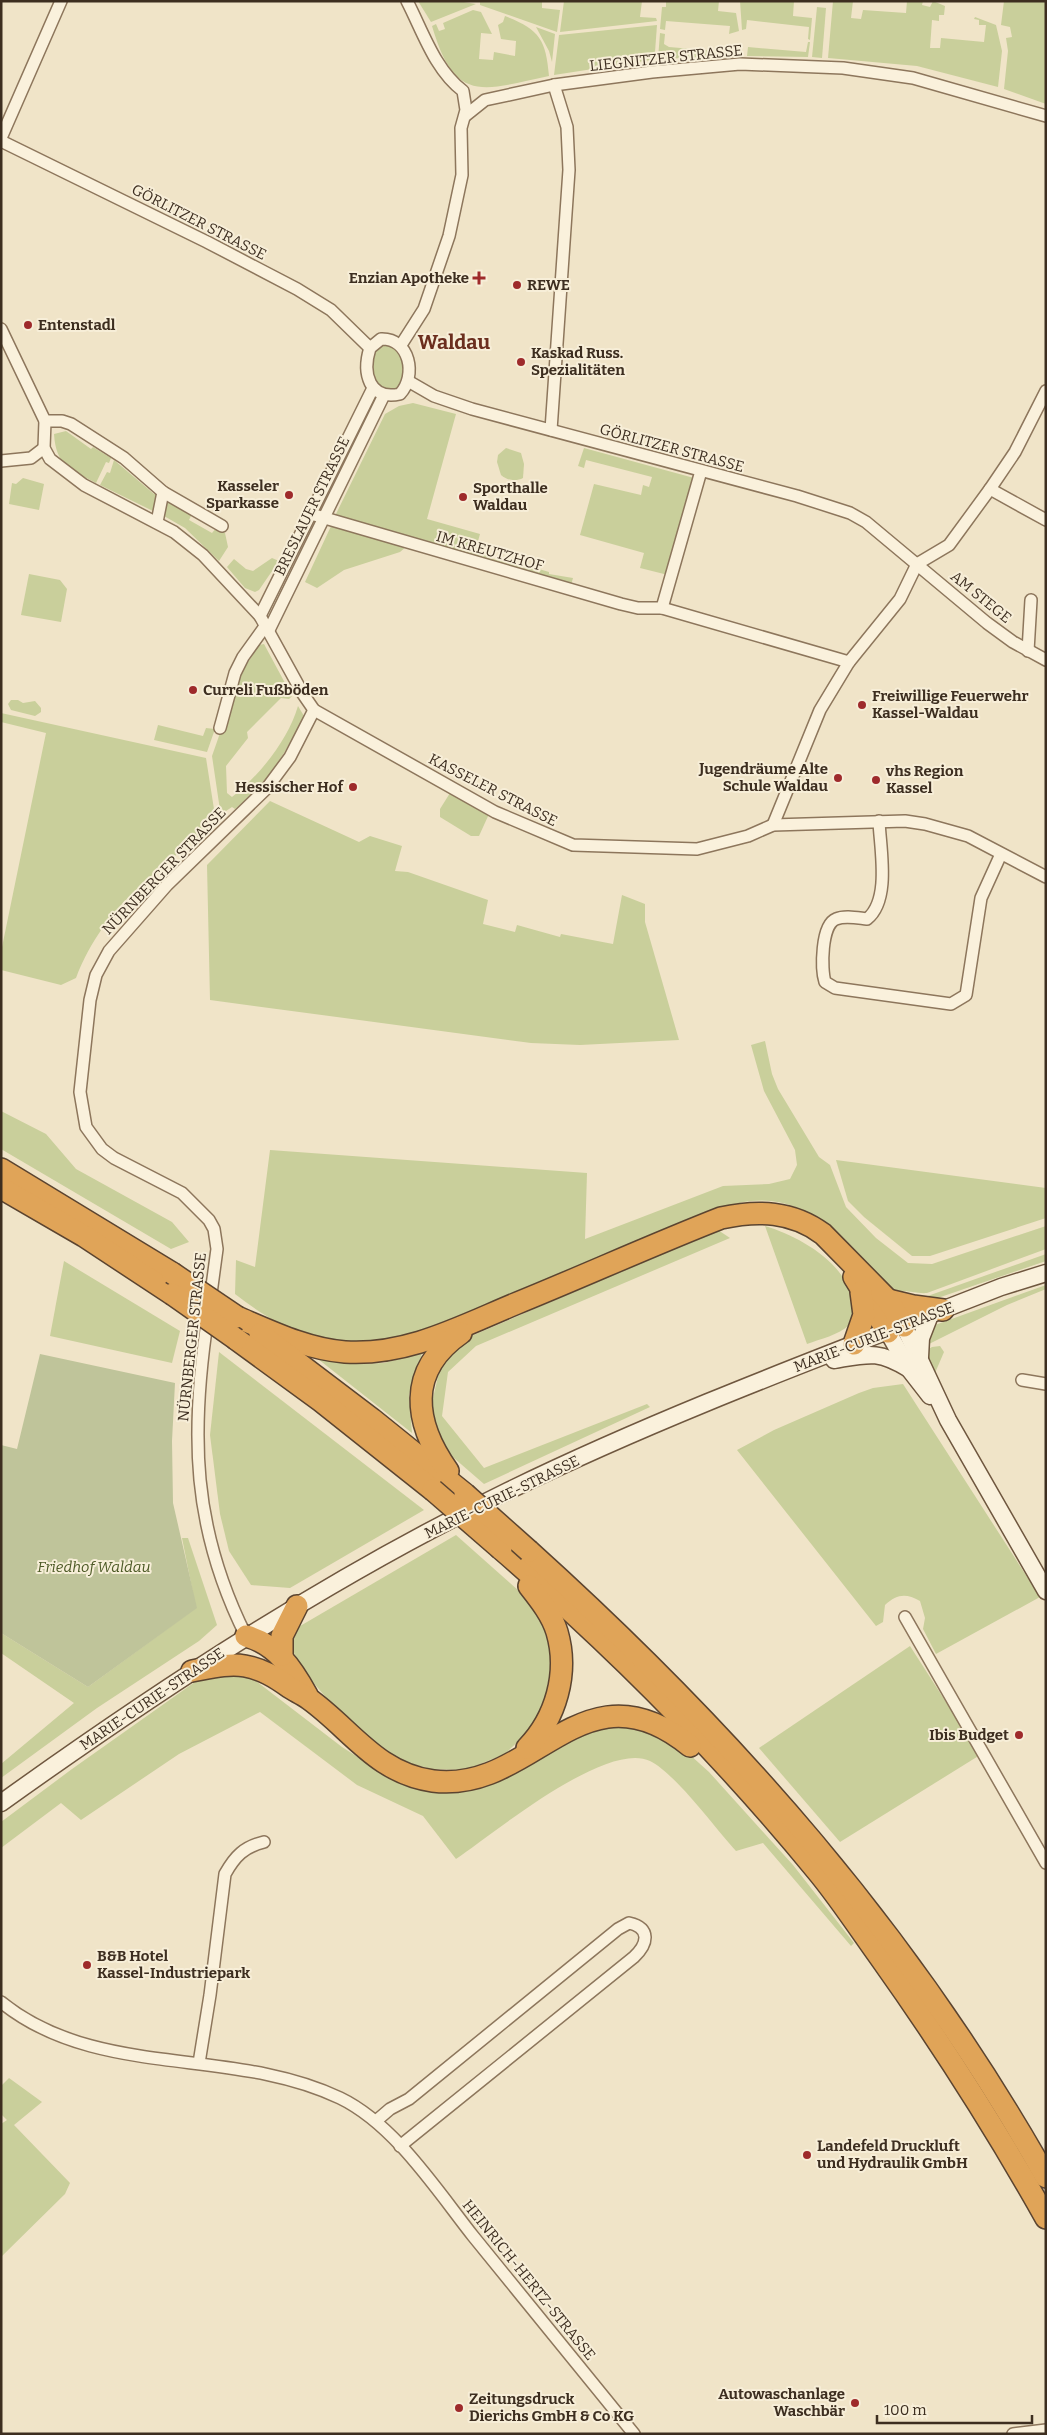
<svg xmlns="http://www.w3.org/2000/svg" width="1047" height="2435" viewBox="0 0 1047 2435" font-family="Bitter,serif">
  <rect width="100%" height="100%" fill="#f0e4c8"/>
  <g fill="#c9cf9b">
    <path d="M418,1h40l18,3 -45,18z"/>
    <path d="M480,1h62v7l18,2 -3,22 -77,-27z"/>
    <path d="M564,1h78l-2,16 16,1 1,3 -97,11z"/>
    <path d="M666,1h53l-1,10 18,2 3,18 -10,3 1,-8 -64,-5 -1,9 -5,-1 2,-22h4z"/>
    <path d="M740,1h54l-1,15 19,2 -2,22 -2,-1 1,-12 -62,-7 -1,9 -4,1z"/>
    <path d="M833,1h20l-2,17 10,1 2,-9 43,3 1,-12h16l-1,4 8,2 3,-6 12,5 -1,9h-5v6l-7,-1 -2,28h10l1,-10 43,4 2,-17h-7v-5l-5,-1 1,-2 21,8 6,26 -4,36 -81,-21 -89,-8z"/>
    <path d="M1004,1l42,1v102l-42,-15 4,-38 -2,-13 6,-1 -2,-10 -9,-2z"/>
    <path d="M817,7l9,1 -4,50 -10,-1z"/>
    <path d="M473,10l8,2 11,22 -11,-1 -2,26 14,1 1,-8 21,4 1,-15 -15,-2 -3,-14 5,-3 2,-6c34,13 41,23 44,60 -66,14 -94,29 -117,-50l4,-2 3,7 6,-2 -2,-6z"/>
    <path d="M657,25l-2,27 -4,8 -97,15 5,-40z"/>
    <path d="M536,27l19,7 -3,28 -3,-11z"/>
    <path d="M660,33l5,1 -1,10 5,3 58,5 1,-7 4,3 -1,6 -3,2 -70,3z"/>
    <path d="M808,42h2l-2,15 -61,-1 1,-9 58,5z"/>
    <path d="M384,345l11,2c9,13 12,30 0,43 -24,0 -25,-22 -20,-41z"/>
    <path d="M413,403l43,11 -29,105 53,15 -5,18 14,4v2l8,2 1,-2 22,6v3l8,2 1,-3 20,6v2l24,4 -2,7 -237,-67 51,-104 14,-8z"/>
    <path d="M66,431l25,18 2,-2 18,11 -2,5 -3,-1 -10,21c-26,-14 -40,-17 -42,-49z"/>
    <path d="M506,448l15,5 3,11 -1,14c-7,4 -17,2 -22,-3l-4,-13 1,-7z"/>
    <path d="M584,448l110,30 -26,97 -28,-7 4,-15 -64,-18 14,-51 47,11 2,-10 6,2 3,-10 -66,-17 -2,8 -6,-2z"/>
    <path d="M114,460l40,34 2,-2 1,4 -4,15 -53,-26 7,-13 3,1z"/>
    <path d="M23,478l21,6 -5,26 -30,-6 3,-21 4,1z"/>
    <path d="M167,501l26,11 -4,8 23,13 5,-6 8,6 3,14 -9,14 -34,-33 -21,-12z"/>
    <path d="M332,524l75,22 -7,6 -56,18 -27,18 -12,-6z"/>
    <path d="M272,558l7,3 -20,29 -4,2 -10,-4 -18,-21 7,-8 12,10 7,2z"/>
    <path d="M29,574l31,6 7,9 -6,33 -40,-7z"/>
    <path d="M264,644l28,52 -3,3 -8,-1 -34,34 1,6 -22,28 1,27 5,4c28,-22 56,-57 66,-91l6,10c-21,41 -34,64 -69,93l-3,-2 -9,6 -3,-3 -8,-54 29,-83 18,-28z"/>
    <path d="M11,700h7l5,3 12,-2 6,7v4l-6,4 -24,-6 -3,-6z"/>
    <path d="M1,713l205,45 10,64c-59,51 -110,80 -140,156l-15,7 -60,-15v-18l45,-219 -45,-11z"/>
    <path d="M158,725l45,11 3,-8 9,1 -8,23 -53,-12z"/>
    <path d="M450,793l39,21 -10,22h-8l-31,-19v-8z"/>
    <path d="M270,801l89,41 11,-6 32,10 -7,25 13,1 80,28 -5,24 32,8 2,-7 43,12 1,-3 52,10 9,-49 23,9v18l34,118 -99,5 -49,-2 -321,-43 -3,-135z"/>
    <path d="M765,1041l7,33 6,15 41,68 11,8 16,42 30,31 32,25 24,1 114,-38v23l-119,44c-11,1 -24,-4 -32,-1 -39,-40 -81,-98 -144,-91 -11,1 -23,5 -34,8 -61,26 -123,52 -184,78 -58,25 -122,61 -186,57 -43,-3 -80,-25 -112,-50l1,-34 19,7 15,-117 317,23 -2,66 138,-53 46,-2 21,-5 7,-14 -2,-15 -31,-59 -13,-46z"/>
    <path d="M1,1111l45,23 30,35 96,53 17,20 -18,7 -170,-100z"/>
    <path d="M836,1160l210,28v30l-116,38h-18l-48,-39 -16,-16z"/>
    <path d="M765,1226c34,10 84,38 87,77 1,8 3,16 -3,22 -10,10 -29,14 -42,19z"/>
    <path d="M718,1230l12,8 -254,108 -28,26 -6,44 42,52 163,-64 3,3 -166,77 -37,-32 -18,-37 11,-47 29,-31z"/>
    <path d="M1046,1254v7l-117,40 -7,-3z"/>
    <path d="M64,1261l116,70 -8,32 -122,-27z"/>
    <path d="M1046,1285v4l-39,16 -84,42 12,-22z"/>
    <path d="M940,1346l4,6 -9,21 -10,-22 7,-4z"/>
    <path d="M219,1352l205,158 -134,78 -39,-3 -22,-34 -9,-37 -10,-79z"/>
    <path d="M422,1353l-13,42 3,38 -94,-74 33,5 33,-1z"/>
    <path d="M903,1384l137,213 -104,57 -13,-25 2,-11 -5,-17c-14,-8 -23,-7 -35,4l-2,17 -7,4 -139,-176 37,-20 85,-37 14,-5z"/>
    <path d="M456,1535l71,63 21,34 3,35 -6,31 -14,31 -26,25 -40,16 -34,-1 -33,-9 -49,-36 -44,-51 -15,-27 5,-17z"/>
    <path d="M182,1538h6l29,87 -18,16 -102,67 -96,70v-14l73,-61 -73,-50v-20l87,54 108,-79z"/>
    <path d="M910,1646l70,109 -140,87 -81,-94z"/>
    <path d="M248,1675l94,72 47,30 36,11 148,-54 35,-10 30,1 41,20 30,27 84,93 61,78 -3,3 -88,-103 -27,8c-21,-23 -60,-77 -86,-90 -44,-21 -157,73 -194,98l-33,-43 -66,-31 -97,-73 -81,42 -98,66 -20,-17 -60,45v-26l71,-53 130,-92z"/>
    <path d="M9,2078l33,24 -28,23 56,58 -5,11 -64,63v-133l6,-4 -6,-6v-28z"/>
  </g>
  <path fill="#bfc49a" d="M40,1354l135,29 -3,58 1,62 24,105 -109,79 -87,-54v-188l16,4z"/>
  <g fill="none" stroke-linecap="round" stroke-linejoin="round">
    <defs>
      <g id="street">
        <path d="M465,116l20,-16 69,-15 98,-13 88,-8 103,4 70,10 133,38"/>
        <path d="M1,138l60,-137"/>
        <path d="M1,141l206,101 90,47 34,21 39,38"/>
        <path d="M1,329l44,92 -1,27 6,11 34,26 90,47 29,23 57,61 43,78 11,16 181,102 78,33 124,4 51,-13 25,-11 132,-4 20,3 43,12 78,41"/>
        <path d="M381,339c29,-1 36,37 19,55 -31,7 -38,-21 -30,-46z"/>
        <path d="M401,345l23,-36 25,-73 13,-61 -1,-47 5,-18 -3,-19c-28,-21 -40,-59 -56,-90"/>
        <path d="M408,381l26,15 38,13 325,87 53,17 16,9 121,101 26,19 33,18"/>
        <path d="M45,421h17l9,3 53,34 39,34 59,34"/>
        <path d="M551,430l18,-260 -2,-43 -13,-42"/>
        <path d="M1,461l30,-3 13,-10"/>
        <path d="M990,489l56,31"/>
        <path d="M311,514l310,90 17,4h24l187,54"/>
        <path d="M157,522l6,-30"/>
        <path d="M662,608l39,-137"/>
        <path d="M260,616l113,-228"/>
        <path d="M269,630l115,-235"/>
        <path d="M1028,651l3,-51"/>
        <path d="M220,728l15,-55 8,-16 23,-32"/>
        <path d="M879,821c1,27 12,79 -12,98 -9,-1 -22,-4 -31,0 -15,6 -15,50 -11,63l10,6 116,16 15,-9 15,-97 20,-44"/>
        <path d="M773,825l47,-115 29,-48 51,-63 17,-35 32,-19 41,-56 25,-37 31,-61"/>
        <path d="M210,1301l7,-52 -3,-20 -5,-9 -27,-27 -68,-35 -12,-9 -16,-22 -6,-35 10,-92 6,-25 13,-24 58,-66 100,-97 23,-31 24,-47"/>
        <path d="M208,1316c-18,118 -16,212 38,320"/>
        <path d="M1022,1380l24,4"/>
        <path d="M905,1617l141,246"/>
        <path d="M1,2002c96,78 231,44 339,96 54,26 96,91 133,138 54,66 107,132 161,198"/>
        <path d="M199,2063l11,-68 15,-121c10,-18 19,-27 39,-32"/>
        <path d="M376,2121l14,-12 19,-10 209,-170 11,-6c22,5 19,21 5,34l-234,189"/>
        <path d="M1013,2434l33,-4"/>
      </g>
      <g id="secondary">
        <path d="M904,1326l44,94 98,171"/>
        <path d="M888,1332l21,37 21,27"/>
        <path d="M920,1357l1,-19 9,-23"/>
        <path d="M834,1360c35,-6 44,-10 75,9"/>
        <path d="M1,1803c162,-116 328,-225 507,-312 160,-78 327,-139 493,-204l45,-14"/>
      </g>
      <g id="highway">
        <path d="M1,1169l171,104"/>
        <path d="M1,1188l83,48 88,58"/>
        <path d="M854,1277l34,55"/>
        <path d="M888,1300l25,6 30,4"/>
        <path d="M237,1317c35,15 70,32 108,35 61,4 115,-25 170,-48 69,-28 137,-59 206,-86 37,-8 71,-7 102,16l65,66 16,26"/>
        <path d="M260,1334l112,85 93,75"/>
        <path d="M236,1339l85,62 112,89"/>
        <path d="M854,1344l10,-29 -3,-23"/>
        <path d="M448,1471c-34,-48 -42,-100 13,-138"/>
        <path d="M501,1549c114,98 222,207 317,323 23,28 43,59 64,88 59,83 114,169 164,258"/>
        <path d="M529,1551c206,186 380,383 517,626"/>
        <path d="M246,1636c30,8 46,32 61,59"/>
        <path d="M282,1655v-19l15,-30"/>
        <path d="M192,1671c17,-3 36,-8 53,-5 17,3 30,11 44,21 6,4 13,7 20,12 42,30 67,74 124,82 101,13 149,-123 257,-35"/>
        <path d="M527,1748c29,-30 42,-75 30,-116 -5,-17 -17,-32 -28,-46"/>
      </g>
    </defs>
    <use href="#street" stroke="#8d765c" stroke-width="14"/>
    <use href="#secondary" stroke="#6f573f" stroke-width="19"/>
    <use href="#highway" stroke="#5b4430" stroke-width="24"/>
    <use href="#street" stroke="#faf1dc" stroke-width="11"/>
    <use href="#secondary" stroke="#faf1dc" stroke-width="16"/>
    <use href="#highway" stroke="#e0a458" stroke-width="21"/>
    <defs>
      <g id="highway-bridge">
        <path d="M172,1273l65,44"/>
        <path d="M172,1294l64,45"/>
        <path d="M433,1490l68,59"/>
        <path d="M465,1494l64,57"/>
      </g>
    </defs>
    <use href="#highway-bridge" stroke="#5b4430" stroke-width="24" stroke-linecap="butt"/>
    <use href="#highway-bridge" stroke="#e0a458" stroke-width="21"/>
  </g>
  <g fill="#9e2a2b" stroke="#f7eed8" stroke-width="2">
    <path d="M476.5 270.5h5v5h5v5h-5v5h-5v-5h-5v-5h5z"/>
    <circle cx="517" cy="285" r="5"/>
    <circle cx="28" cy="325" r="5"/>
    <circle cx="521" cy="362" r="5"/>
    <circle cx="289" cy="495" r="5"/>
    <circle cx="463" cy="497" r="5"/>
    <circle cx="193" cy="690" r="5"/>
    <circle cx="862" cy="705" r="5"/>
    <circle cx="838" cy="778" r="5"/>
    <circle cx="876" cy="780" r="5"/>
    <circle cx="353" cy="787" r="5"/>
    <circle cx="1019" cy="1735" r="5"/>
    <circle cx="87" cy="1965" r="5"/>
    <circle cx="807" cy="2155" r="5"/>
    <circle cx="855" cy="2403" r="5"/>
    <circle cx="459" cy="2408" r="5"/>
  </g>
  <g text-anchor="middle" stroke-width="4" stroke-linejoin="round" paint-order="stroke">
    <g font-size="15" fill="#3d2e20" stroke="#f7eed8">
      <text transform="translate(666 58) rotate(-6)" y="5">LIEGNITZER STRASSE</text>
      <text transform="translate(199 222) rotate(27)" y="5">GÖRLITZER STRASSE</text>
      <text transform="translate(672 448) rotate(15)" y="5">GÖRLITZER STRASSE</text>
      <text transform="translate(312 506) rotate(-64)" y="5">BRESLAUER STRASSE</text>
      <text transform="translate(490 551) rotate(16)" y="5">IM KREUTZHOF</text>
      <text transform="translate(981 597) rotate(39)" y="5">AM STEGE</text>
      <text transform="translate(493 790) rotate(27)" y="5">KASSELER STRASSE</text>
      <text transform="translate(164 871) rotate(-46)" y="5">NÜRNBERGER STRASSE</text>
      <text transform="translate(192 1337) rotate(-84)" y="5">NÜRNBERGER STRASSE</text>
      <text transform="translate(874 1337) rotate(-21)" y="5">MARIE-CURIE-STRASSE</text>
      <text transform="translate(502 1497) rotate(-26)" y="5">MARIE-CURIE-STRASSE</text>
      <text transform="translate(152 1699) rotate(-34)" y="5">MARIE-CURIE-STRASSE</text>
      <text transform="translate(529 2280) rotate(51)" y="5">HEINRICH-HERTZ-STRASSE</text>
    </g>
    <g font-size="15" font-weight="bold" fill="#3d2e20" stroke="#f7eed8" text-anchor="start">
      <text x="469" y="283" text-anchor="end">Enzian Apotheke</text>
      <text x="527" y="290">REWE</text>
      <text x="38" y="330">Entenstadl</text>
      <text x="531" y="358">Kaskad Russ.<tspan x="531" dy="17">Spezialitäten</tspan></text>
      <text x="279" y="491" text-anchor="end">Kasseler<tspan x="279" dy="17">Sparkasse</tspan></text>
      <text x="473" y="493">Sporthalle<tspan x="473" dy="17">Waldau</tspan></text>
      <text x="203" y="695">Curreli Fußböden</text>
      <text x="872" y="701">Freiwillige Feuerwehr<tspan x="872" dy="17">Kassel-Waldau</tspan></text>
      <text x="828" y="774" text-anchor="end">Jugendräume Alte<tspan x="828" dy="17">Schule Waldau</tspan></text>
      <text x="886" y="776">vhs Region<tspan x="886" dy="17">Kassel</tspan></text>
      <text x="343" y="792" text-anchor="end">Hessischer Hof</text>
      <text x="1009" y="1740" text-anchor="end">Ibis Budget</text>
      <text x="97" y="1961">B&amp;B Hotel<tspan x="97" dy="17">Kassel-Industriepark</tspan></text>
      <text x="817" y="2151">Landefeld Druckluft<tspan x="817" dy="17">und Hydraulik GmbH</tspan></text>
      <text x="845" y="2399" text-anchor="end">Autowaschanlage<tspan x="845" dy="17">Waschbär</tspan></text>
      <text x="469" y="2404">Zeitungsdruck<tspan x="469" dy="17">Dierichs GmbH &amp; Co KG</tspan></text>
    </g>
    <g font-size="15" font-style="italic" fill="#4d5a26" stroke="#f7eed8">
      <text x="94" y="1572">Friedhof Waldau</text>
    </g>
    <g font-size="20" font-weight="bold" fill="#6b2e1e" stroke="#f7eed8">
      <text x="454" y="349">Waldau</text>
    </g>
  </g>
  <rect width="1047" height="2435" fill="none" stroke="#3d2e20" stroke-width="5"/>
  <path d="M877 2415v8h155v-8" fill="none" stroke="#3d2e20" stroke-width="2.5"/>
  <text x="884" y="2415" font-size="15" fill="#3d2e20" stroke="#f7eed8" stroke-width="4" paint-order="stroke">100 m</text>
</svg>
